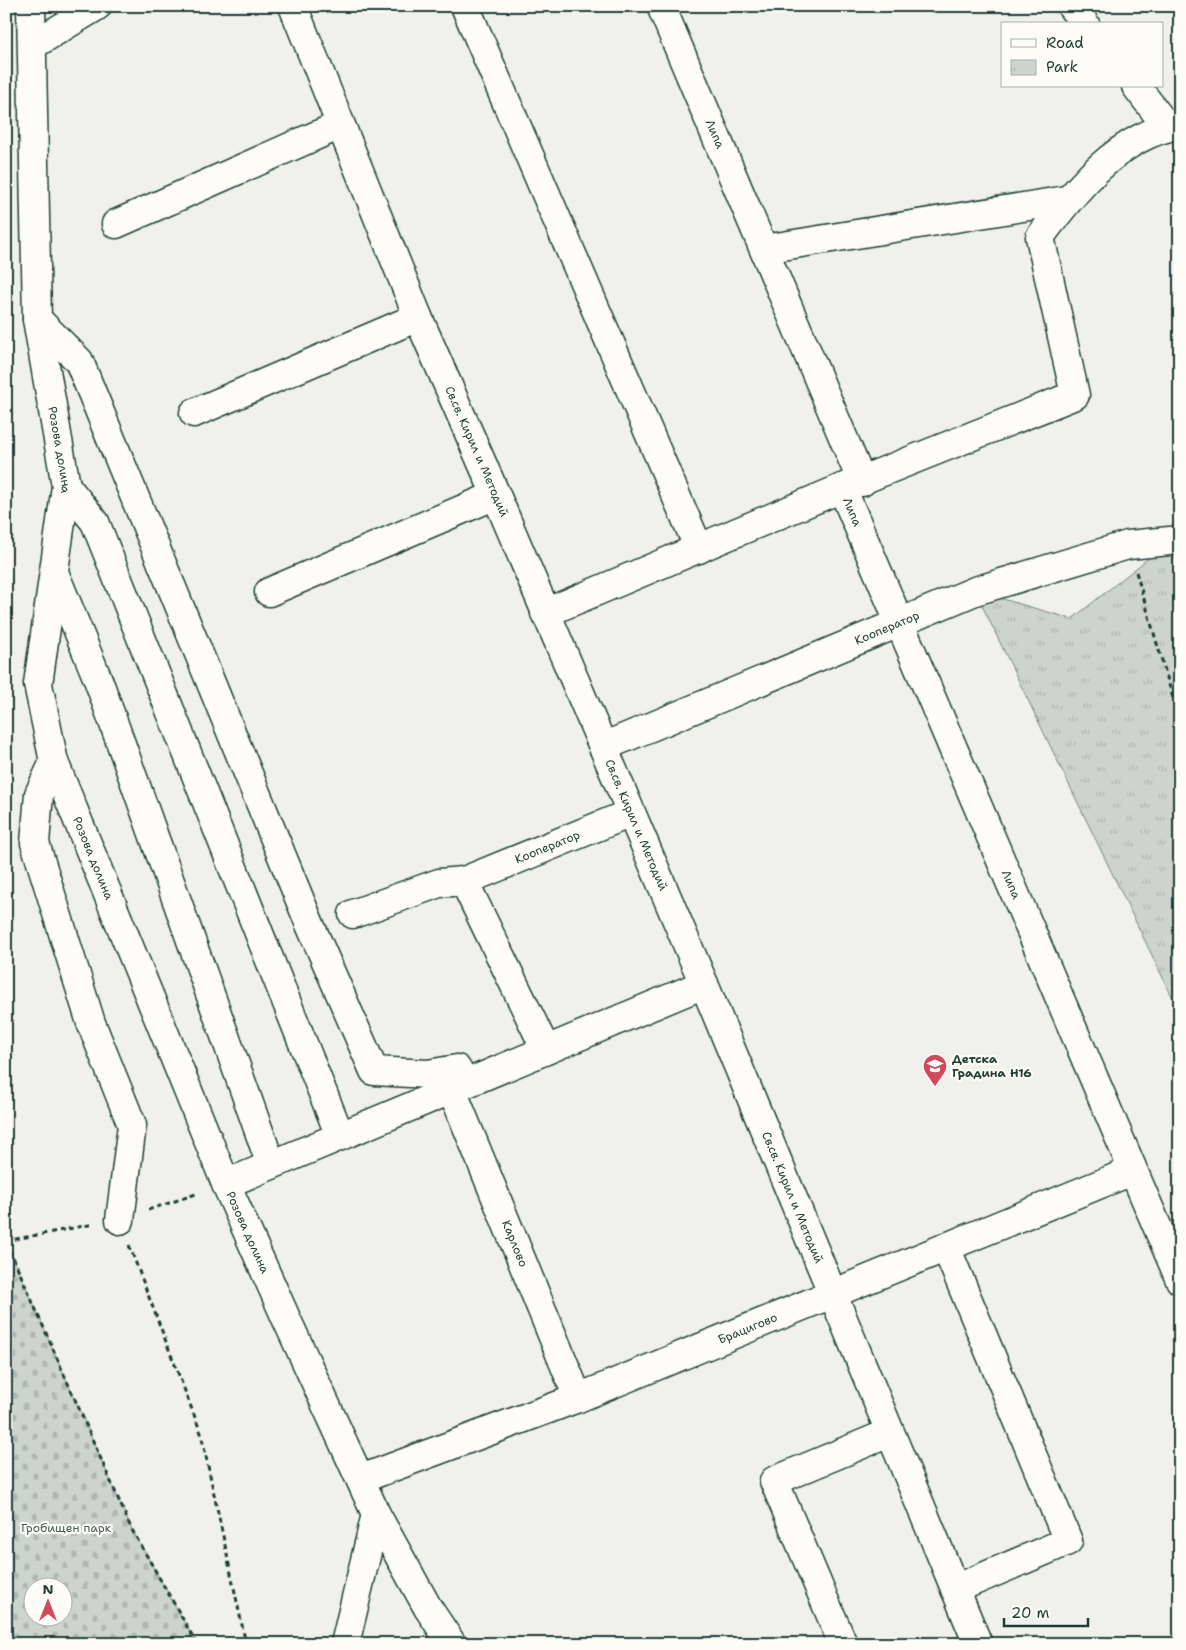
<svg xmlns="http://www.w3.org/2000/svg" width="1186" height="1650" viewBox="0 0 1186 1650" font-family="'Shantell Sans',sans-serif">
  <defs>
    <pattern id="cemetery-stones" width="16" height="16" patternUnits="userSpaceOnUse" patternTransform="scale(1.25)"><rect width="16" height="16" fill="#cdd3cd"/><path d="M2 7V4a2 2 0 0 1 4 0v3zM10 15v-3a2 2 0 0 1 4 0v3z" fill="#b0b6b1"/></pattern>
    <pattern id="park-tufts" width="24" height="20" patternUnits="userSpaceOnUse" patternTransform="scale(1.25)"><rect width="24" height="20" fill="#cdd3cd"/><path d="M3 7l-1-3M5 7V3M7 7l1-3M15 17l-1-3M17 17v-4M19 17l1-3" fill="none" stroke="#b0b6b1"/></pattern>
  </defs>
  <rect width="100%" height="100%" fill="#f0f1eb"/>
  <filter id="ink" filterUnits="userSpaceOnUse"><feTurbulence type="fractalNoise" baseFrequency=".02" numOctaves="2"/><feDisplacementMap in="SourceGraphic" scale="10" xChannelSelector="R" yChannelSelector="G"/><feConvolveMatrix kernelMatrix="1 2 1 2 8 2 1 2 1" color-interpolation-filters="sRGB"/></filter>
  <g filter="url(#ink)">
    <path fill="url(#cemetery-stones)" stroke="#768880" fill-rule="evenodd" d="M6,1241l125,287 66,116h-191zM32,1588h30v30h-30z"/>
    <path fill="url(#park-tufts)" stroke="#768880" d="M1170,541l10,37v435l-205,-422 97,28z"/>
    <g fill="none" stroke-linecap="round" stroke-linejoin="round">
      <defs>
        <g id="minor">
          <path id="s1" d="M31,6l6,313 29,167 -28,198 16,78 172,422 60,134 90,196 52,94 24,36"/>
          <path id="s2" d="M293,6l125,311 78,178 208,489 274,660"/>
          <path d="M465,6l234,543"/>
          <path id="s3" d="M661,6l201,476"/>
          <path d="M1071,6l14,18"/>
          <path d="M33,45l64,-39"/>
          <path d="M1136,86l25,33v9"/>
          <path d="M116,224l224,-99"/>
          <path d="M764,249l302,-49"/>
          <path d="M37,319l42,42 232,566 63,144 54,3 29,-5 7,15"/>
          <path d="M194,413l224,-96"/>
          <path d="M66,486l29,36 245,614"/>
          <path id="s4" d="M842,488l338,792"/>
          <path d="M54,572l45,110 172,483"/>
          <path d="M269,592l227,-97"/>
          <path d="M545,613l297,-125 233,-93 -35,-158c34,-46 79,-103 140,-112"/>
          <path id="s5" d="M603,747l372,-156 153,-46 52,-5"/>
          <path d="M54,762l-15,32 -4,49 56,180 41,102 -12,95"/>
          <path id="s6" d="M464,881l167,-68"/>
          <path d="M353,914l86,-31 25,-2 82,169"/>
          <path id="s7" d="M452,1090l126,308"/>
          <path d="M226,1184l478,-200"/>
          <path d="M946,1247l122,294 -113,48"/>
          <path id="s8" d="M361,1479l217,-81 554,-227"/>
          <path d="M345,1644l31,-130"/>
          <path d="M843,1644l-69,-163 115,-48"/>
        </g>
      </defs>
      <use href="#minor" stroke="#1f3d34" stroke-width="31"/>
      <g stroke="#1f3d34" stroke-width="3" stroke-dasharray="5 4" stroke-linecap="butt">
        <path d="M1136,572l44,150"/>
        <path d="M148,1210l51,-17"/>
        <path d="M6,1241l125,287 66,116"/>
        <path d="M6,1241l88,-17"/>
        <path d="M129,1245l72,188 45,211"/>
      </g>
      <use href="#minor" stroke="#fdfcf7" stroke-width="28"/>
    </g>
  </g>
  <defs>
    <symbol id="school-pin" viewBox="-11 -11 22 30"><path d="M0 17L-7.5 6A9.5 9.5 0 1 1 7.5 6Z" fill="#d1495b" stroke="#fdfcf7"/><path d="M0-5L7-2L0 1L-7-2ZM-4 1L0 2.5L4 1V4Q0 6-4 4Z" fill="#fff"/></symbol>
  </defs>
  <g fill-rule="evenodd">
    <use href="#school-pin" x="921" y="1052" width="28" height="38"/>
  </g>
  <g text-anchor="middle" stroke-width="4.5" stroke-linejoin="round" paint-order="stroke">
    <g font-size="12" fill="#1f3d34" stroke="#fdfcf7">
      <text dy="4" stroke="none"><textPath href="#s3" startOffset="139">Липа</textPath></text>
      <text dy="4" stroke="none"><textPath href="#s1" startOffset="446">Розова долина</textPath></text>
      <text dy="4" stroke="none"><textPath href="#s2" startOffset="482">Св.св. Кирил и Методий</textPath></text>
      <text dy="4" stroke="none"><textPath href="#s4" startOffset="26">Липа</textPath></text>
      <text dy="4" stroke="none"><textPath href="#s5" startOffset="308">Кооператор</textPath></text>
      <text dy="4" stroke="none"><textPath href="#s2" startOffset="888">Св.св. Кирил и Методий</textPath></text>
      <text dy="4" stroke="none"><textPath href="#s6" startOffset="90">Кооператор</textPath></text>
      <text dy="4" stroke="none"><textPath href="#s1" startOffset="866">Розова долина</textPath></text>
      <text dy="4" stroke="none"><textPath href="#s4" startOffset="431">Липа</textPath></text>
      <text dy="4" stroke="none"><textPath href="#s2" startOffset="1292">Св.св. Кирил и Методий</textPath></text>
      <text dy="4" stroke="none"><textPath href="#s1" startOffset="1271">Розова долина</textPath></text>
      <text dy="4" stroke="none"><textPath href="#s7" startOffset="166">Карлово</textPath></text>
      <text dy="4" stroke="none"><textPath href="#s8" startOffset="415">Брацигово</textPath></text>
    </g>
    <g font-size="12" font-weight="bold" fill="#1f3d34" stroke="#fdfcf7" text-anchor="start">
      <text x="952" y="1063">Детска<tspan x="952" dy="14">Градина Н16</tspan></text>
    </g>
    <g font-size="12" fill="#425b53" stroke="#fdfcf7">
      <text x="66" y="1532">Гробищен парк</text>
    </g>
  </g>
  <rect width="1186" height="1650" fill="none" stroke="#fdfcf7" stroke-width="25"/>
  <rect x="12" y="12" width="1161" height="1625" fill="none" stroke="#1f3d34" stroke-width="2" filter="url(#ink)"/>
  <rect x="1001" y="22" width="162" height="65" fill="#fdfcf7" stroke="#a4b0a9"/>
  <rect x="1011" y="39" width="25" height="8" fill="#fdfcf7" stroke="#a4b0a9"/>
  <text x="1046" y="48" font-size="15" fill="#1f3d34">Road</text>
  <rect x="1011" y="60" width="25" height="15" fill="url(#park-tufts)" stroke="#a4b0a9"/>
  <text x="1046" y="72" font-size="15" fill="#1f3d34">Park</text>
  <g transform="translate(48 1602)"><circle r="24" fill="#fdfcf7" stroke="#a4b0a9"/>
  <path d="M0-4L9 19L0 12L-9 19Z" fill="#d1495b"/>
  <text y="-8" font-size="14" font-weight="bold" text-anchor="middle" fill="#1f3d34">N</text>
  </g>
  <path d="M1004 1618v8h84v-8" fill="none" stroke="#1f3d34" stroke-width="2.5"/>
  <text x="1011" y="1618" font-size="15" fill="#1f3d34" stroke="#fdfcf7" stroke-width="4" paint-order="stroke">20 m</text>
</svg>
